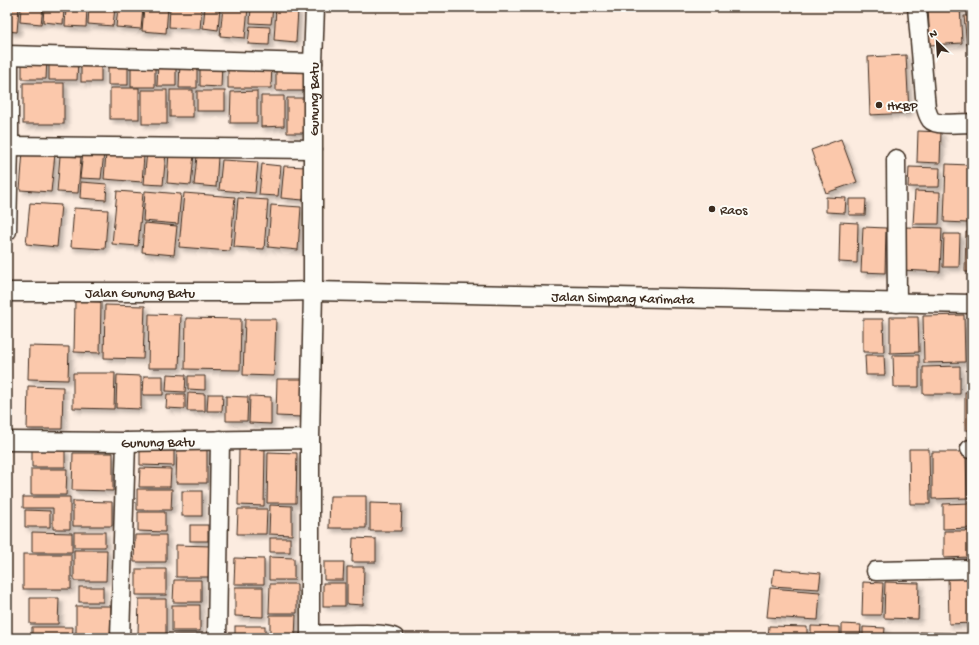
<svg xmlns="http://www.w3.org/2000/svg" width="979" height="645" viewBox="0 0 979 645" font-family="'Gochi Hand',sans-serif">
  <defs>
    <filter id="shadow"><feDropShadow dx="3.5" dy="3.5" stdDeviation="2" flood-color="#0004"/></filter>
  </defs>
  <rect width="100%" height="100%" fill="#fcece0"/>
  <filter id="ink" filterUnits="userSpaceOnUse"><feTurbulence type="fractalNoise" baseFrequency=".025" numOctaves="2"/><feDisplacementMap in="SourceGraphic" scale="8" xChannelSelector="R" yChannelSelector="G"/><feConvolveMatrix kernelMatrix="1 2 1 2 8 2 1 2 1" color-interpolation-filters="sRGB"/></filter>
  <g filter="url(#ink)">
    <g fill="#fbc8ab" stroke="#3b2a1e" filter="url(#shadow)">
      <path d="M7,7h12l-2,25 -10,-1z"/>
      <path d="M21,7h22l-2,17 -21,-2z"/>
      <path d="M44,7h20l-1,17 -20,-2z"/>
      <path d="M66,7h21l-1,20 -21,-1z"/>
      <path d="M89,7h26l-2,19 -25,-2z"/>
      <path d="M118,7h25l-2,22 -25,-2z"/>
      <path d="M144,7h24l-2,26 -24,-2z"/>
      <path d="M170,7h32l-2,22 -31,-2z"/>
      <path d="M205,7h15l-2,23 -15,-2z"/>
      <path d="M223,7l25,1 -3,30 -25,-2z"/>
      <path d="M251,7l22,1 -2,16 -21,-1z"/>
      <path d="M928,7h32l2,36 -32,2z"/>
      <path d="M276,8l22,2 -2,32 -22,-2z"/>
      <path d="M964,16h8v29h-5z"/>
      <path d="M250,26l20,1 -1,18 -21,-1z"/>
      <path d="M906,55l3,58 -39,2 -2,-58z"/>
      <path d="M22,58h25l-1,21h-24z"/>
      <path d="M49,60h29l-1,20h-28z"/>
      <rect x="108" y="61" width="20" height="24"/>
      <rect x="131" y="62" width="24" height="25"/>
      <path d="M180,62h17v26h-18z"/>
      <rect x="81" y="63" width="20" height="19"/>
      <path d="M158,63l18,1v22h-19z"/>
      <path d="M200,63h22l-1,24 -21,-1z"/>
      <path d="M228,64h44l-1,24h-43z"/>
      <path d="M276,64l28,1v26h-28z"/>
      <rect x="23" y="83" width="41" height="41"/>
      <rect x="110" y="88" width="29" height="31"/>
      <rect x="142" y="90" width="25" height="34"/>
      <rect x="170" y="90" width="23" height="27"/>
      <rect x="197" y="91" width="28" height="20"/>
      <path d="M257,91v32h-27l1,-31z"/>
      <path d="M261,96h23v30l-23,1z"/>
      <path d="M287,98h21l-1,35h-20z"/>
      <path d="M918,131l23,1 -1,31 -23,-1z"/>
      <path d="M841,139l16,43 -31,11 -15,-43z"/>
      <path d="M147,150l19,2 -3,33 -19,-1z"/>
      <path d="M23,151l32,3 -4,38 -31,-2z"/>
      <path d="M83,152l21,1 -3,26 -21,-1z"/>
      <path d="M169,152l25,2 -3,31 -24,-2z"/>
      <path d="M106,153l38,3 -2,26 -38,-3z"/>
      <path d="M60,156l21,1 -3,36 -21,-1z"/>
      <path d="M197,156l21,1 -2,30 -22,-2z"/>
      <path d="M222,160l36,2 -3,31 -36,-3z"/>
      <path d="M262,164l19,2 -3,30 -19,-1z"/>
      <path d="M946,164l23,1 -1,58 -24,-1z"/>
      <path d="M284,166l22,1 -3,33 -22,-2z"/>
      <path d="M909,167l31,1 -1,19h-31z"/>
      <path d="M81,182l26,2 -1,16 -26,-2z"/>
      <path d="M117,191l26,2 -5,53 -26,-2z"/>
      <path d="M145,191l36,3 -3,30 -35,-3z"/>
      <path d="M915,191l25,1 -1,32h-26z"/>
      <path d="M184,193l51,4 -5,54 -51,-4z"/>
      <path d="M826,197l20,1 -1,15 -19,-1z"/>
      <path d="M238,198l30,2 -4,49 -30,-2z"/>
      <path d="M849,199h17l-1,16h-16z"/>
      <path d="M30,203l31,2 -4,42 -31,-3z"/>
      <path d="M271,205l30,2 -3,43 -30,-3z"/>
      <path d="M74,208l34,2 -3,39 -34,-2z"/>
      <path d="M840,222l18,1 -1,40 -18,-1z"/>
      <path d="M144,223l33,3 -3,29 -32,-3z"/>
      <path d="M863,227l23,1 -1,45 -24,-1z"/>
      <path d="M904,227l38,1 -2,44 -38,-2z"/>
      <path d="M966,232h6v40h-7z"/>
      <path d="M944,234h16l-1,33h-16z"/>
      <path d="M75,301l26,1 -1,51 -26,-1z"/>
      <path d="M105,305l40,1 -2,53 -39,-1z"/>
      <path d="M149,314l32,1 -2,53h-31z"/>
      <path d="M964,315l1,47 -41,1 -1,-47z"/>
      <path d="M890,317h28l1,35 -29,1z"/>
      <path d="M186,318l55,1 -1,51 -55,-1z"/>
      <path d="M245,319h31l-2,57 -31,-1z"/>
      <path d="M863,319h20l1,33h-21z"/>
      <rect x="967" y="328" width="5" height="43"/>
      <path d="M29,346l40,1 -1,33 -40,-1z"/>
      <path d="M865,355h19l1,20h-19z"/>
      <path d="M893,355h26v32h-25z"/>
      <path d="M960,366v28h-37v-27z"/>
      <path d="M73,373h42l-1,36 -41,-1z"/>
      <path d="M167,374l19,1 -1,17 -19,-1z"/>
      <path d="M117,375l24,1v33l-25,-1z"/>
      <path d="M144,376h19v19h-20z"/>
      <path d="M188,376h17v14l-17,-1z"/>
      <path d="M277,379h26l-1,38 -26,-1z"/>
      <path d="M28,386l35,1 -1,42h-35z"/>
      <rect x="965" y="392" width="7" height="38"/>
      <path d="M188,393l17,1v17h-18z"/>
      <path d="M167,394h18v15l-19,-1z"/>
      <path d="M208,394h15l-1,17h-15z"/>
      <path d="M226,396l22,1 -1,24h-21z"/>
      <path d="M250,396l21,1v27l-22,-1z"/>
      <path d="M140,445l34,1v20l-34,-1z"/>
      <path d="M177,448h30v35h-31z"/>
      <path d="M32,449l33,1v17h-33z"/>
      <path d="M239,449h26l-1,57 -26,-1z"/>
      <path d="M909,449h20l1,55h-20z"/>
      <path d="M268,452l29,1 -1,50h-29z"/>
      <path d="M932,452h34l1,46 -35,1z"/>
      <path d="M73,453h40v38l-41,-1z"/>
      <path d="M969,453h3v46h-2z"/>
      <path d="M140,468l31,1 -1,18h-31z"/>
      <path d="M31,469h36l-1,26h-35z"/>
      <path d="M137,489h35l-1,21h-34z"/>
      <rect x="182" y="491" width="20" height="25"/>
      <path d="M330,496h36v32h-37z"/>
      <path d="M23,497h47v32h-17v-21h-30z"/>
      <path d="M73,501l39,1v24h-39z"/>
      <path d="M370,503l32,1 -1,27h-31z"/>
      <path d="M970,503v25l-27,1v-25z"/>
      <path d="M270,505l22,1v29l-23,-1z"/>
      <path d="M238,509h29l-1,25h-29z"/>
      <path d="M25,510l25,1v16h-25z"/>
      <path d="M138,512h27v20l-27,-1z"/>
      <rect x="190" y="525" width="18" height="16"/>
      <path d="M944,531h25v26l-25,1z"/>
      <path d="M32,532l40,1v19h-40z"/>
      <rect x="74" y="532" width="31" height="15"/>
      <path d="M971,532h1l-1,23z"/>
      <path d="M135,535h31v27h-32z"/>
      <rect x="270" y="538" width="20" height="14"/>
      <path d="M353,538l23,1v23h-24z"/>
      <path d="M176,545l35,1 -1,31h-34z"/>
      <path d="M74,550h33l-1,31h-32z"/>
      <rect x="23" y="554" width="48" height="35"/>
      <path d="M269,557l25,1v22h-25z"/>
      <path d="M235,558l29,1v25h-30z"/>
      <path d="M324,562h20l-1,18h-19z"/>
      <path d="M347,567h17l-1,38 -16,-1z"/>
      <rect x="136" y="569" width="30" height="26"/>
      <path d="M774,569l47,4 -2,16 -47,-3z"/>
      <path d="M948,576h24v47l-23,1z"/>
      <path d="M174,580h27v22h-28z"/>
      <path d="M863,582l20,1 -2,32h-19z"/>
      <path d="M885,582l34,1 -1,36 -34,-1z"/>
      <rect x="323" y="583" width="22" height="23"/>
      <path d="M270,584h27v29h-28z"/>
      <rect x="79" y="587" width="24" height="15"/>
      <path d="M235,587h28v30l-28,-1z"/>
      <path d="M770,588l50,4 -2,28 -51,-3z"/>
      <path d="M30,598h29l-1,26h-28z"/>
      <path d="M139,599h27v35h-28z"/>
      <rect x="172" y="605" width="28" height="26"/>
      <path d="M76,606h35l-1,32h-34z"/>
      <path d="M270,615h26l-1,23h-25z"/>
      <path d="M842,624l19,1 -1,13h-18z"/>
      <rect x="235" y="626" width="30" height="12"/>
      <path d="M769,626l38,1v11h-39z"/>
      <path d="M811,626l29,1v11h-29z"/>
      <path d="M32,627h41l-1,11h-40z"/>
      <path d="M863,627l22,1 -1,10h-21z"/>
      <path d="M920,632l30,1v5h-30z"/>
      <rect x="174" y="635" width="35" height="3"/>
    </g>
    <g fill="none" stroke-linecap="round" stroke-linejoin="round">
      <defs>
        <g id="minor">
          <path d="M917,7l9,101c1,4 2,8 5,12 5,6 32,3 41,3"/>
          <path d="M7,55l306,8"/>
          <path d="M7,146l306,3"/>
          <path d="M896,159l1,144"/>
          <path d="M7,231l2,-85v-91"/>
          <path id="s1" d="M7,292h267l39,-1 659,13"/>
          <path id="s2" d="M7,441l119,1 184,-3"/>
          <path d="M970,449h2"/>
          <path d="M876,571l96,-2"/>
          <path d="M310,635c16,0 75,-4 85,3"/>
          <path d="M120,638l6,-196"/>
          <path d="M217,638l3,-198"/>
          <path id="s3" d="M310,638v-199l3,-148v-228l2,-56"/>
        </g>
      </defs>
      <use href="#minor" stroke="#3b2a1e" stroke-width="21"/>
      <use href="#minor" stroke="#fdfcf7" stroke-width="18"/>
    </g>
  </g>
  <g fill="#3b2a1e" stroke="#fdfcf7" stroke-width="1.5">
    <circle cx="879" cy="105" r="4"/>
    <circle cx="712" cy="209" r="4"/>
  </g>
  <g text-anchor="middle" stroke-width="4" stroke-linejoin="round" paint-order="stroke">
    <g font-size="14" fill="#3b2a1e" stroke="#fdfcf7">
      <text dy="5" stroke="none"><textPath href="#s3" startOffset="539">Gunung Batu</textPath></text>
      <text dy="5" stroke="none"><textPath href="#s1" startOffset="133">Jalan Gunung Batu</textPath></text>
      <text dy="5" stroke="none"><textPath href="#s1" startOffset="616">Jalan Simpang Karimata</textPath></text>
      <text dy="5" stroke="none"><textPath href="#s2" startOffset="151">Gunung Batu</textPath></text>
    </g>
    <g font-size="14" fill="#3b2a1e" stroke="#fdfcf7" text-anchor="start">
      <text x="887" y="110">HKBP</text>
      <text x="720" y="214">Raos</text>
    </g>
  </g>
  <rect width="979" height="645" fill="none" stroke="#fdfcf7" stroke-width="24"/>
  <rect x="12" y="12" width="955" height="621" fill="none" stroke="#3b2a1e" stroke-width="1.5" filter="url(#ink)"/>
  <g transform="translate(937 42) rotate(335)" stroke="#fdfcf7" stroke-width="3" paint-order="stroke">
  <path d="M0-3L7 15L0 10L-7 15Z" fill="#3b2a1e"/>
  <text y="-6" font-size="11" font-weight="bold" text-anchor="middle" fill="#3b2a1e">N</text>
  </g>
</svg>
